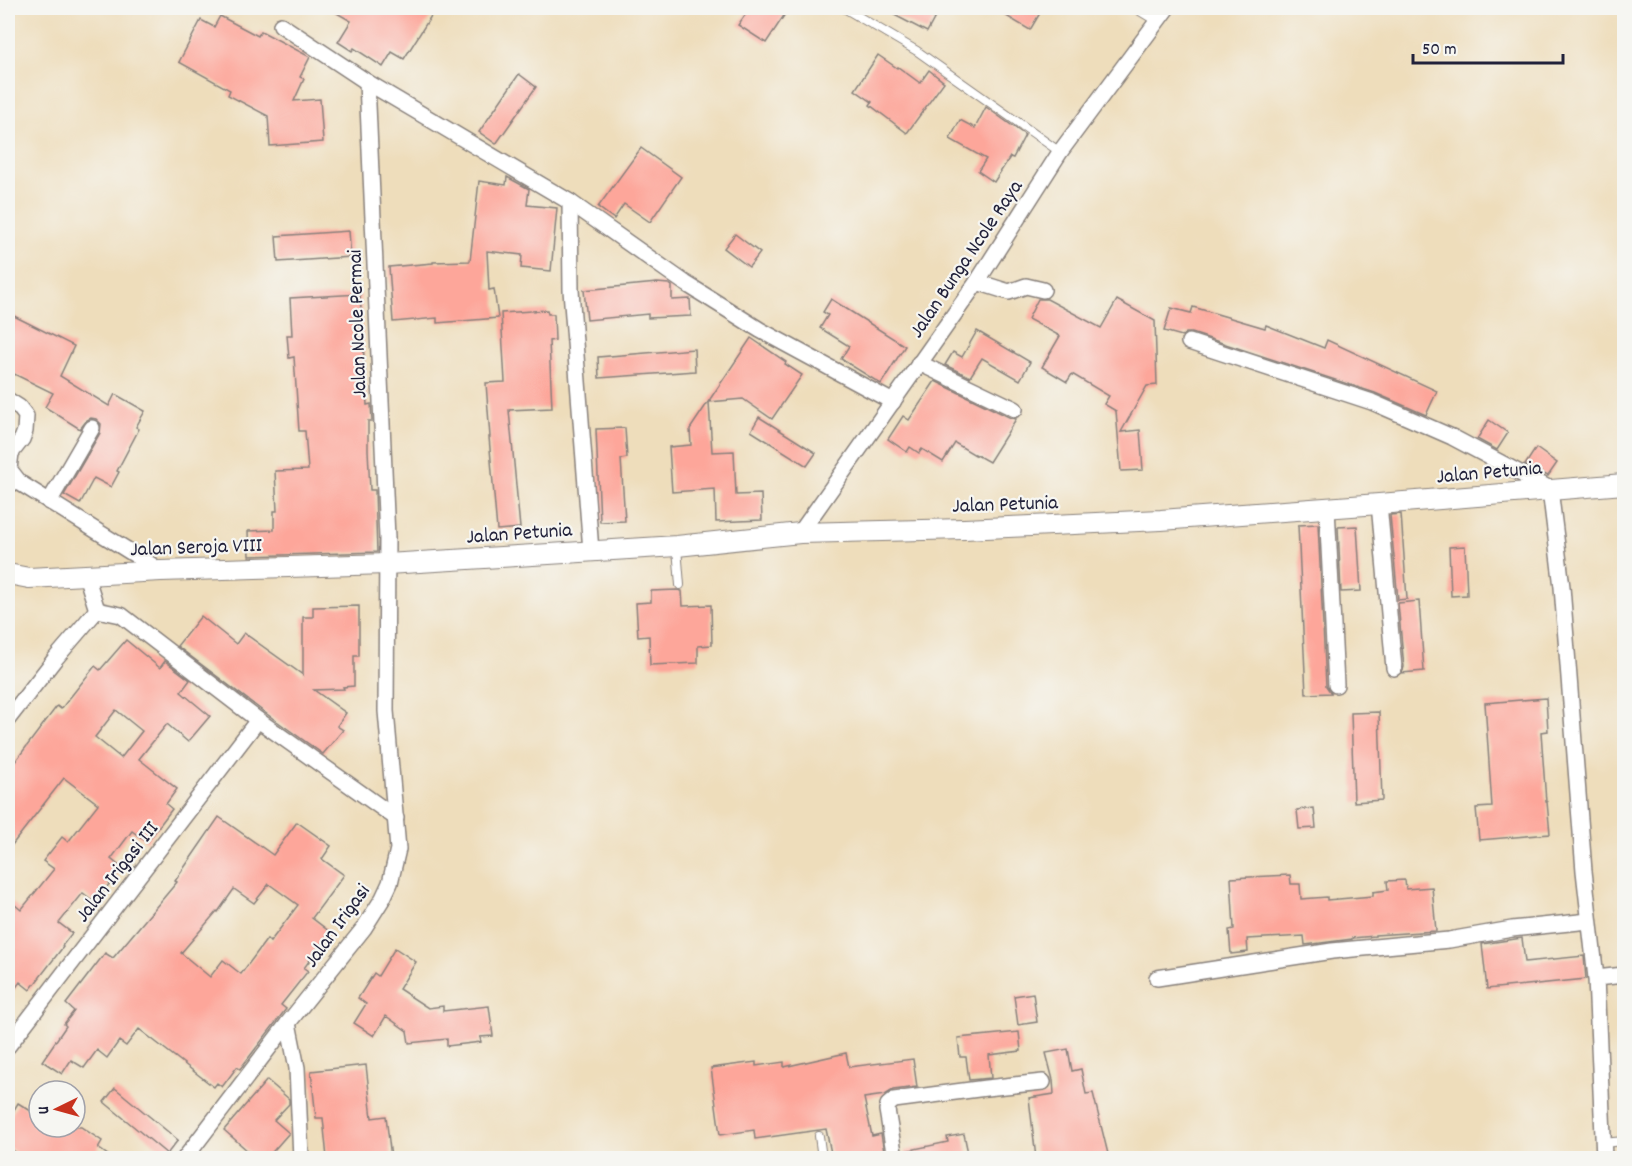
<svg xmlns="http://www.w3.org/2000/svg" width="1632" height="1166" viewBox="0 0 1632 1166" font-family="Dekko,sans-serif">
  <rect width="100%" height="100%" fill="#f6f6f2"/>
  <filter id="ink" filterUnits="userSpaceOnUse"><feTurbulence type="fractalNoise" baseFrequency=".0167" numOctaves="2"/><feDisplacementMap in="SourceGraphic" scale="12" xChannelSelector="R" yChannelSelector="G"/><feConvolveMatrix kernelMatrix="1 2 1 2 8 2 1 2 1" color-interpolation-filters="sRGB"/></filter>
  <filter id="wash" filterUnits="userSpaceOnUse"><feTurbulence type="fractalNoise" baseFrequency=".008" numOctaves="4" result="noise"/><feDisplacementMap in="SourceGraphic" scale="24" xChannelSelector="R" yChannelSelector="G"/><feGaussianBlur stdDeviation="1.35" result="paint"/><feColorMatrix in="noise" values="0 0 0 0 0 0 0 0 0 0 0 0 0 0 0 0 0 1.4 0 .05"/><feComposite in="paint" operator="in"/></filter>
  <g filter="url(#wash)">
    <rect width="100%" height="100%" fill="#edb"/>
    <g id="blocks">
      <g fill="#fda69a" fill-rule="evenodd">
        <path d="M328,8h108l-32,51 -12,-7 -9,15 -29,-19 -2,3 -14,-9 13,-21z"/>
        <path d="M750,8h39l-23,35 -28,-18z"/>
        <path d="M881,8h59l-13,24z"/>
        <path d="M993,8h50l-13,22z"/>
        <path d="M220,16l38,20 3,-5 49,26 -10,20 4,2 -10,22 26,-2 3,43 -53,4 -2,-30 -40,-21 2,-5 -51,-28 22,-42 13,7z"/>
        <path d="M878,55l19,13 1,-1 22,16 9,-13 15,12 -37,51 -37,-28 2,-3 -17,-12z"/>
        <path d="M519,74l17,13 -40,57 -17,-12z"/>
        <path d="M986,107l39,28 -12,23 -3,-1 -16,25 -16,-11 8,-12 -36,-20 10,-19 15,8z"/>
        <path d="M641,148l40,29 -31,45 -26,-18 -10,15 -16,-12z"/>
        <path d="M507,177l22,12 -2,16 30,3 -6,63 -30,-3 1,-13 -35,-4 2,39 5,-1 4,29 -61,5v-5l-44,4 -4,-55 44,-4v-1l37,-1 9,-80 27,4z"/>
        <path d="M349,231l2,26 -73,5 -2,-26z"/>
        <path d="M735,234l25,19 -11,14 -25,-19z"/>
        <path d="M657,283l12,1 3,2v14l18,-1 1,17 -43,2v-4l-61,6 -3,-30z"/>
        <path d="M360,294l7,111 4,-1 1,17h-4v29l2,40h5l2,62 -128,4 -1,-25 26,-1v-19h3l-2,-40 33,-1 -3,-39h-6l-5,-74 -5,1 -2,-23h5l-2,-37z"/>
        <path d="M831,299l74,47 -24,38 -40,-25 8,-13 -29,-18 8,-13 -5,-3z"/>
        <path d="M1038,299h9l54,29 16,-28 38,21 2,64 -10,1 -26,46 19,-2 3,40 -22,1 -5,-60 -12,-7 5,-8 -37,-22 -5,8 -25,-15 18,-31 -32,-17z"/>
        <path d="M1193,307l72,21 1,-3 58,23 3,-8 110,51 -11,24 -51,-22 -183,-60h-6l-4,3 -18,-5 7,-23 20,5z"/>
        <path d="M547,310l1,4h6l1,26 -6,1 3,67 -43,2 11,118 -23,2 -8,-93h1l-4,-54 19,-1 -4,-69z"/>
        <path d="M12,315l62,31 -14,30 49,30 6,-12 30,17 -9,16 3,2 -22,42 2,1 -8,15 -17,-9 -14,26 -16,-9 36,-62 1,-9 -5,-5 -5,-1 -4,2 -7,9 -35,-22 8,-14 -45,-22v-48z"/>
        <path d="M977,331l53,31 -10,18 -38,-22 -12,19 -25,-12 8,-13 9,5z"/>
        <path d="M751,338l35,24 -1,2 17,11 -30,44 -29,-20 -34,3 3,50 22,-1 2,44 25,-1 1,26 -46,2 -1,-33 -43,3 -3,-45 22,-2 -1,-16z"/>
        <path d="M694,349l1,22 -96,7 -1,-21z"/>
        <path d="M935,381l76,37 5,1 -27,43 -14,-8v1l-20,-12 -12,19 -21,-13 -3,4 -9,-6 -3,5 -19,-13 15,-23 6,4z"/>
        <path d="M759,417l57,36 -9,13 -56,-35z"/>
        <path d="M1489,420l19,13 -11,17 -20,-11z"/>
        <path d="M625,428l2,30 -6,1 4,62 -25,1 -4,-93z"/>
        <path d="M1536,448l21,15 -9,13 -23,-11z"/>
        <path d="M1401,514l6,85 -9,1 -8,-85z"/>
        <path d="M1318,524l8,162 5,7 -25,1 -8,-169z"/>
        <path d="M1357,526l4,65 -20,1 -3,-65z"/>
        <path d="M1465,546l2,49 -16,1 -2,-49z"/>
        <path d="M677,590l5,1 1,15 28,-1 1,40 -14,1v17l-48,2 -1,-29 -11,1 -2,-34 15,-1v-11z"/>
        <path d="M1419,601l5,70 -22,2 2,-6 -6,-64z"/>
        <path d="M359,606v50h-5v30l-11,1 1,2 -30,1 32,23 -9,13 6,4 -20,24 -59,-42 -87,-66 24,-30 35,28 8,-11 59,42v-58h10v-10z"/>
        <path d="M126,640l34,28 5,-7 25,19 -9,12 29,24 -22,26 -21,-18 -28,35 38,30 -11,15 6,5 -25,33 -15,-11 -21,28 11,9 -27,34 -12,-9 -24,30 13,10 -10,13 1,1 -33,43 -10,-8 -12,16v-99l13,11 33,-41 -11,-8 19,-24 6,5 30,-38 -34,-26 -56,72v-79l49,-65 4,3 34,-43 5,4zM116,710l26,21 -21,27 -26,-21z"/>
        <path d="M1546,698l2,33 -7,1 5,70h1l3,32 -71,6 -3,-32 16,-1 -7,-104z"/>
        <path d="M1379,712l3,88 -28,2 -3,-89z"/>
        <path d="M1314,808l2,20 -17,1 -2,-19z"/>
        <path d="M219,817l54,38 24,-33 34,24 -9,13 22,16 -32,43 18,14 -26,36 4,3 -27,34 5,4 -46,60 -3,-2 -15,20 -5,-4 -3,4 -75,-58 -13,17 -7,-5 -12,17 -10,-8 -13,18 -13,-8 -9,14 -20,-13 24,-35 -2,-2 10,-13 -8,-7 39,-51 8,5 64,-76 -2,-1zM269,884l29,21 -28,37 -3,-3 -26,35 -18,-14 -13,17 -29,-24 36,-42 1,1 16,-23 20,14z"/>
        <path d="M1290,875l1,9h9l1,15 26,-2v3l46,-4v-4l15,-2 -1,-9 18,-1 1,9 26,-2 4,44 -61,4v1l-23,2v1l-47,6 -1,-9 -57,3 1,13 -17,2 -2,-24 5,-1 -3,-51z"/>
        <path d="M1522,938l3,24 59,-6 2,23 -99,10 -5,-45z"/>
        <path d="M395,948l21,14 -17,27 29,19 15,-2v5l46,-5 4,30 -13,1 1,5 -34,4v-7l-38,4 -2,-12 -21,-15 -12,20 -20,-13 12,-19 -8,-6 16,-25 4,3z"/>
        <path d="M1033,993l4,29 -19,3 -4,-29z"/>
        <path d="M1019,1032l2,19 -32,4 2,23 -22,2 -3,-23h-6l-2,-19z"/>
        <path d="M1068,1049l4,22 9,-2 5,25 7,-1 16,65h-73l-7,-60 25,-4 -1,-14 -7,-27z"/>
        <path d="M846,1053l3,14 64,-8 4,28 -24,3 -8,5 -21,3 8,38 9,-2 4,24h-53l-6,-29 -71,10 -1,-9 -34,5 -9,-67 45,-6v4l28,-4v5z"/>
        <path d="M366,1065l6,53 14,-2 5,42h-64l-4,-40h-7l-5,-47z"/>
        <path d="M267,1080l22,19v5l-15,16 15,13 -22,25h-11l-32,-28z"/>
        <path d="M115,1088l63,52 -11,14 -63,-52z"/>
        <path d="M18,1103l21,13v11h42l21,14 -4,7 14,10h-100l3,-6 -7,-5v-27z"/>
        <path d="M964,1134l5,24h-64v-7l43,-9 -1,-5z"/>
      </g>
    </g>
  </g>
  <g filter="url(#ink)">
    <use href="#blocks" fill-opacity="0" stroke="#88807b" stroke-width="1.5"/>
    <g fill="none" stroke-linecap="round" stroke-linejoin="round">
      <defs>
        <g id="service">
          <path d="M844,8l73,43 143,101"/>
          <path d="M1135,8l23,14"/>
          <path d="M677,548l3,37"/>
          <path d="M819,1136l3,22"/>
          <path d="M1603,1143l21,-2"/>
        </g>
        <g id="minor">
          <path d="M281,25l86,57 203,120 115,81 75,47 133,72"/>
          <path d="M570,202l1,88 20,261"/>
          <path d="M977,282l32,10 17,-6 17,4"/>
          <path d="M1189,342l183,60 80,35 98,52 12,98 22,284 12,107 8,180"/>
          <path d="M919,363l96,46"/>
          <path d="M8,400l11,7 7,9 -1,15 -3,8 -11,14 -2,16 11,14 141,88"/>
          <path d="M49,502l43,-74"/>
          <path d="M1379,504l15,164"/>
          <path d="M1327,508l9,177"/>
          <path d="M800,533l177,-251 83,-130 107,-144"/>
          <path d="M86,575l11,35"/>
          <path d="M97,610l24,5 137,105 138,98"/>
          <path d="M8,719l47,-60 42,-49"/>
          <path d="M1157,978l175,-27 117,-11 63,-11 77,-8"/>
          <path d="M1596,978l28,-3"/>
          <path d="M288,1023l9,45 4,90"/>
          <path d="M8,1046l250,-326"/>
          <path d="M185,1158l103,-135 76,-95 19,-30 7,-15 8,-34 -12,-138 1,-173 -20,-456"/>
          <path d="M895,1158l-8,-48 1,-5 6,-5 92,-12 57,-6"/>
        </g>
        <path id="tertiary" d="M8,574l21,4 132,-7 226,-7 290,-18 123,-13 164,-4 197,-9 218,-16 245,-20"/>
      </defs>
      <use href="#service" stroke="#88807b" stroke-width="10"/>
      <use href="#minor" stroke="#88807b" stroke-width="18"/>
      <use href="#tertiary" stroke="#88807b" stroke-width="22"/>
      <use href="#service" stroke="#fff" stroke-width="8"/>
      <use href="#minor" stroke="#fff" stroke-width="15"/>
      <use href="#tertiary" stroke="#fff" stroke-width="20"/>
    </g>
  </g>
  <g text-anchor="middle" stroke-width="4.5" stroke-linejoin="round" paint-order="stroke">
    <g font-size="21" fill="#22223b" stroke="#f6f6f2">
      <text transform="translate(965 258) rotate(-56)" y="7">Jalan Bunga Ncole Raya</text>
      <text transform="translate(356 324) rotate(-92)" y="7">Jalan Ncole Permai</text>
      <text transform="translate(1489 471) rotate(-5)" y="7">Jalan Petunia</text>
      <text transform="translate(1005 503) rotate(-2)" y="7">Jalan Petunia</text>
      <text transform="translate(519 532) rotate(-4)" y="7">Jalan Petunia</text>
      <text transform="translate(196 546) rotate(-2)" y="7">Jalan Seroja VIII</text>
      <text transform="translate(116 871) rotate(-52)" y="7">Jalan Irigasi III</text>
      <text transform="translate(336 925) rotate(-54)" y="7">Jalan Irigasi</text>
    </g>
  </g>
  <rect width="1632" height="1166" fill="none" stroke="#f6f6f2" stroke-width="30"/>
  <g transform="translate(57 1109) rotate(265)"><circle r="28" fill="#f6f6f2" stroke="#a1a1a9" stroke-width="1.5"/>
  <path d="M0-4.5L10 22L0 15L-10 22Z" fill="#c8321e"/>
  <text y="-9" font-size="16" font-weight="bold" text-anchor="middle" fill="#22223b">U</text>
  </g>
  <path d="M1413 54v9h150v-9" fill="none" stroke="#22223b" stroke-width="3"/>
  <text x="1422" y="54" font-size="18" fill="#22223b" stroke="#f6f6f2" stroke-width="4.5" paint-order="stroke">50 m</text>
</svg>
